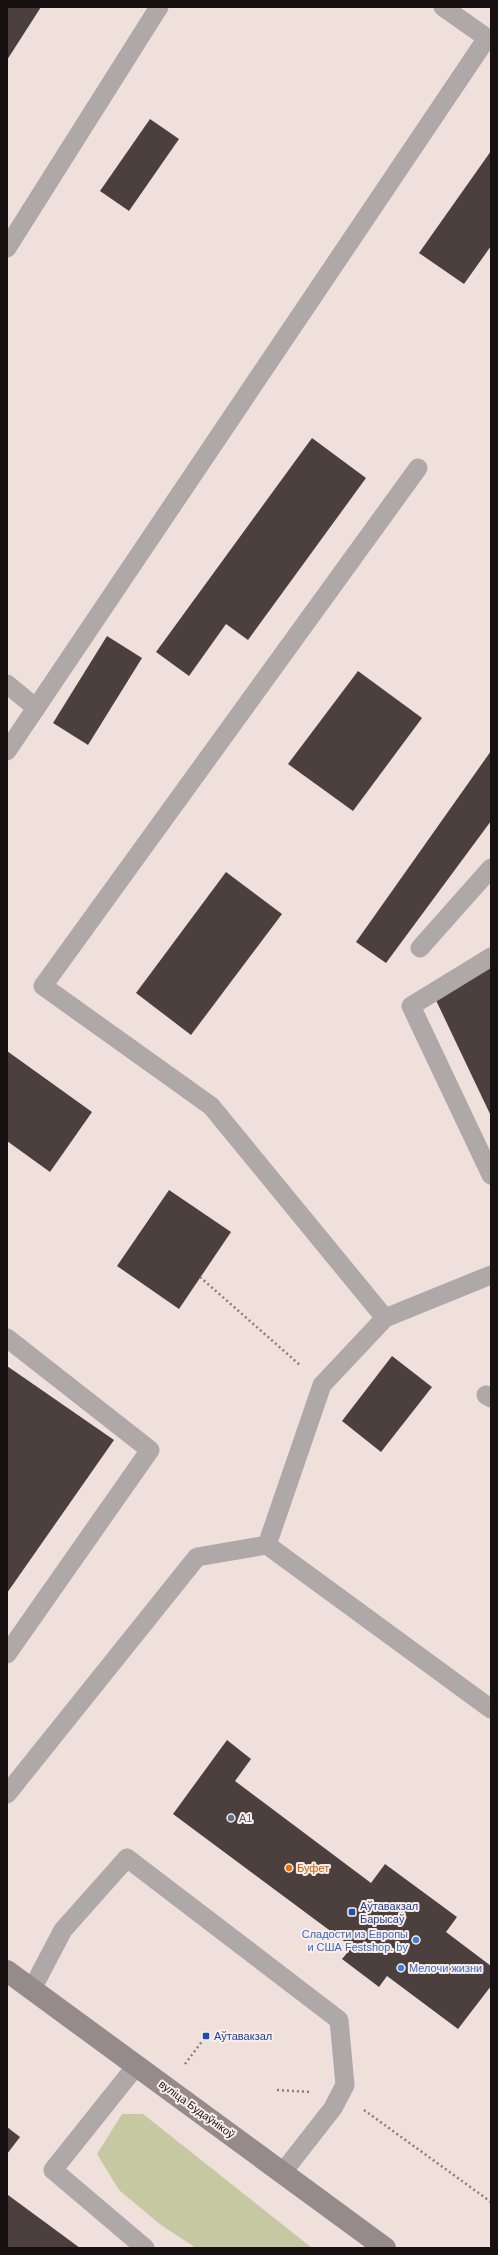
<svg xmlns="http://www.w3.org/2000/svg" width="498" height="2255" viewBox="0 0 498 2255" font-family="Arial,sans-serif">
  <rect width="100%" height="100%" fill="#efe0db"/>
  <path fill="#c5c8a1" d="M122,2114h21l169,134h-116l-35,-23 -42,-35 -22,-36z"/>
  <g fill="#4c403e">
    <path d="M7,7h34l-34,53z"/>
    <path d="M150,119l29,20 -50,72 -29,-20z"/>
    <path d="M491,151v95l-27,38 -45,-31z"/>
    <path d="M312,438l54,40 -118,162 -22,-16 -37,52 -33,-24z"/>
    <path d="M107,636l35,22 -54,87 -35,-22z"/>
    <path d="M358,671l64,47 -69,93 -65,-47z"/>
    <path d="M491,751v70l-105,142 -30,-21z"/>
    <path d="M226,872l56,42 -91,121 -55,-42z"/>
    <path d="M491,967v149l-58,-122z"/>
    <path d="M7,1051l85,61 -42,60 -43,-31z"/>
    <path d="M169,1190l62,42 -52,77 -62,-43z"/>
    <path d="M392,1356l40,31 -51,65 -39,-31z"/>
    <path d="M7,1366l107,74 -107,153z"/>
    <path d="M227,1740l24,19 -16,22 136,102 14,-19 72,53 -11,15 45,34v20l-33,43 -71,-53 -8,11 -37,-28 10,-12 -179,-133z"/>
    <path d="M7,2127l13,10 -13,17z"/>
    <path d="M8,2195l72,53h-73z"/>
  </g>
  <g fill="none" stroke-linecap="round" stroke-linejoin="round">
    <g stroke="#887e7a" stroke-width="2.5" stroke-dasharray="2 3" stroke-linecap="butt">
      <path d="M200,1277l101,89"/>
      <path d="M185,2064l21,-28"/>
      <path d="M277,2090l34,2"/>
      <path d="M364,2110l127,92"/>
    </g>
    <g stroke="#afa8a8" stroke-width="19">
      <path d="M7,248l152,-241"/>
      <path d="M7,684l29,24"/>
      <path d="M7,751l480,-713 -44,-31"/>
      <path d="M420,948l71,-80"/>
      <path d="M491,957l-80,49 80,169"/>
      <path d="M385,1318l-174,-212 -168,-120 375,-518"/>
      <path d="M7,1338l143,112 -143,204"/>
      <path d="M486,1395l5,3"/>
      <path d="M267,1545l55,-160 63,-67 106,-43"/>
      <path d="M7,1794l190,-237 70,-12 224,164"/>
      <path d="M32,1989l31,-59 64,-72 212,162 6,65 -12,23 -50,64"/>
      <path d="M136,2066l-83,104 92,78"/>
    </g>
    <path stroke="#958b8b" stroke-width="22" d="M7,1971l378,277"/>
  </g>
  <circle fill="#5c6f8a" stroke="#fcede8" stroke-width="1.5" cx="231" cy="1818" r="4"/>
  <circle fill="#e8710a" stroke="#fcede8" stroke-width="1.5" cx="289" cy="1868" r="4"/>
  <g fill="#1a4fb4" stroke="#fcede8" stroke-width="1.5">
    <rect x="348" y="1908" width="8" height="8" rx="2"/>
    <rect x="202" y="2032" width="8" height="8" rx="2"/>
  </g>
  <g fill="#3f7fe0" stroke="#fcede8" stroke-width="1.5">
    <circle cx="416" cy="1940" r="4"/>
    <circle cx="401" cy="1968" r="4"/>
  </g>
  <g text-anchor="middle" stroke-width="4" stroke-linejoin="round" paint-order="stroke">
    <g font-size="11" fill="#4e5e75" stroke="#fcede8" text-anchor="start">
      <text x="239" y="1822">A1</text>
    </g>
    <g font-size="11" fill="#c56008" stroke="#fcede8" text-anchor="start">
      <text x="297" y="1872">Буфет</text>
    </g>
    <g font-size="11" fill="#164399" stroke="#fcede8" text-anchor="start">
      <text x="360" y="1910">Аўтавакзал<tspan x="360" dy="13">Барысаў</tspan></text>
      <text x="214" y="2040">Аўтавакзал</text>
    </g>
    <g font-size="11" fill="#366cbe" stroke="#fcede8" text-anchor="end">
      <text x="408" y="1938">Сладости из Европы<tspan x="408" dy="13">и США Festshop. by</tspan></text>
      <text x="409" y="1972" text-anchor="start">Мелочи жизни</text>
    </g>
    <g font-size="11" fill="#161110" stroke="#fcede8">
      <text transform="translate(197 2109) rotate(36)" y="4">вуліца Будаўнікоў</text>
    </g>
  </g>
  <rect width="498" height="2255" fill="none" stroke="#161110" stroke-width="16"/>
</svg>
